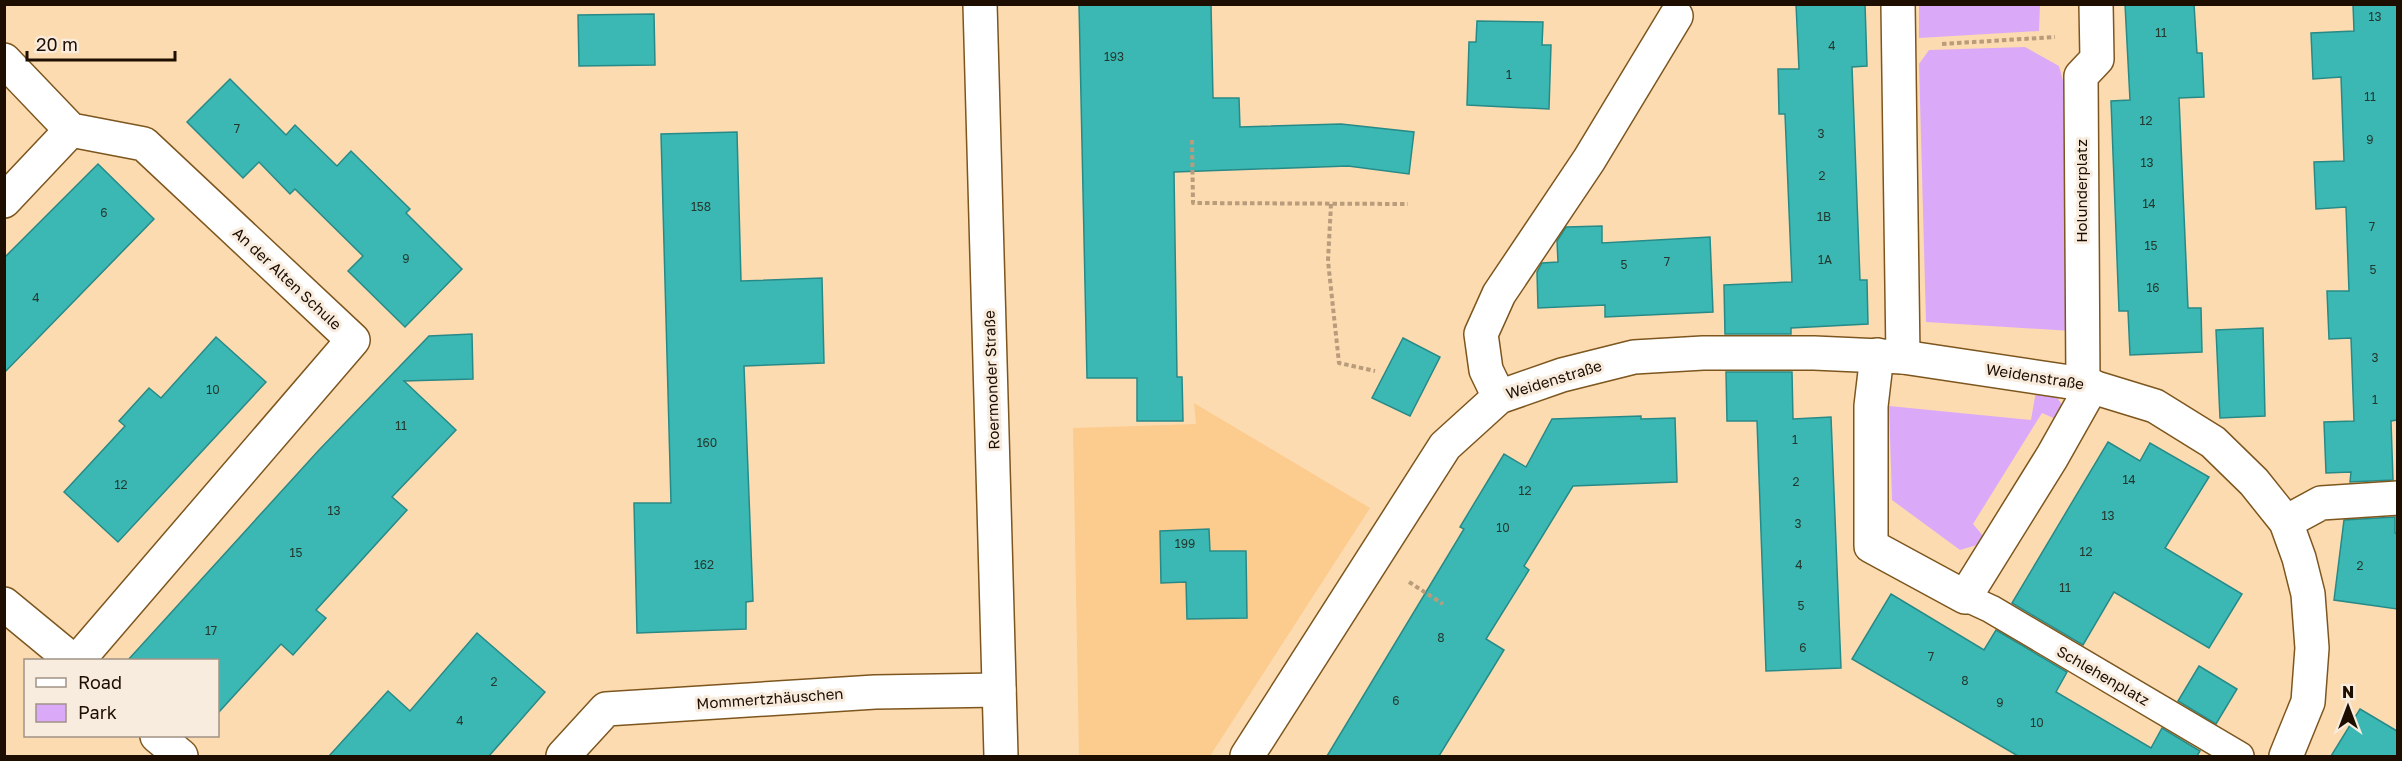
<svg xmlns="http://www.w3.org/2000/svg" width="2402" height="761" viewBox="0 0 2402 761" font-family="'Golos Text',sans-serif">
  <rect width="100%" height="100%" fill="#fddbb1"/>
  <path fill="#fccb8e" d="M1194,403l176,105 -160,248h-131l-6,-328 123,-4z"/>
  <g fill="#daaaf8">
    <path d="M1919,5h121l-1,26 -120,7z"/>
    <path d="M2025,47l34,19 6,22 7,243 -146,-9 -7,-258 10,-14z"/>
    <path d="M2036,391l18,2 8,12 -4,15 -16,-7 -69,111 11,13 -7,8 -17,5 -68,-50 -3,-94 142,14z"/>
  </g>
  <g fill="#3bb8b4" stroke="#288a87" stroke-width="1.5">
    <path d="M1079,4h132l2,94h26l1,29 101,-3 73,8 -5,42 -61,-8 -174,6 3,205h5l1,44h-46v-43h-50z"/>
    <path d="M1796,4h69l2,62 -15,1 8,213h7l1,44 -77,4v6h-66l-1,-49 68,-3 -7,-168h-6l-1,-45h21z"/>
    <path d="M2125,4h69l3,49h5l2,44 -25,1 9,210h13l1,44 -72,3 -2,-44h-9l-8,-210 19,-1z"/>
    <path d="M2353,4h44v416l-6,1 2,59 -43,2 1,-10 -25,1 -2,-51 30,-1 -3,-83 -22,1 -2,-48h22l-3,-84 -30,2 -2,-47 30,-1 -3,-84 -28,2 -2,-46 43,-2z"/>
    <path d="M654,14l1,51 -76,1 -1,-51z"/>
    <path d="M1477,21l66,1 -1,23h9l-2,64 -82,-4 2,-63h7z"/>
    <path d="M230,79l56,56 9,-10 42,41 14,-15 59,58 -4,4 56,56 -57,58 -57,-56 15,-15 -68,-67 -5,5 -31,-32 -16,16 -56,-56z"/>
    <path d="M737,132l4,149 81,-3 2,85 -80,3 9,235 -7,1v27l-109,4 -3,-130h37l-10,-369z"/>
    <path d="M98,164l56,55 -150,154v-115z"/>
    <path d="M1602,226v17l108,-6 3,75 -108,5v-12l-67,3 -1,-36 5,-9 16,-1 -1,-21 9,-14z"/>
    <path d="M2263,328l2,88 -45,2 -4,-88z"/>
    <path d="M472,334l1,45 -69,2 52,49 -64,67 15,13 -91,100 10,8 -33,37 -12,-11 -63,69v-53h-90l191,-210 110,-114z"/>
    <path d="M216,337l50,45 -148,160 -54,-50 61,-66 -6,-5 30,-33 12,10z"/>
    <path d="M1403,338l37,19 -30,59 -38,-18z"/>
    <path d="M1726,372h66l1,47 38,-2 10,251 -75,3 -9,-250h-30z"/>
    <path d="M1641,416v3l34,-1 2,64 -104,4 -49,80 5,4 -43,69 18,11 -65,106h-112l137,-227 -4,-2 44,-73 22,13 26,-48z"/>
    <path d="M2108,442l32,19 10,-18 59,34 -44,71 77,46 -33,54 -95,-56 -31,53 -71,-42z"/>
    <path d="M2395,517v16l2,1v75l-63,-9 10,-80z"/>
    <path d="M1209,529l1,22h36l1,67 -60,1 -1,-37 -25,1 -1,-52z"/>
    <path d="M1891,594l93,56 12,-20 71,42 -11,20 95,56 11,-20 38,23 -3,5h-179l-166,-97z"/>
    <path d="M477,633l68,59 -56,64h-160l59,-65 22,20z"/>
    <path d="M2199,666l38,23 -21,35 -38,-23z"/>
    <path d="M2360,709l37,22v25h-66z"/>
  </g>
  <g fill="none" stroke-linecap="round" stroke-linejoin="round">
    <defs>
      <path id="lane" d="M1965,597l26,12 249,147"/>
      <g id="street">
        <path d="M1898,4l5,353"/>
        <path d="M4,60l67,70 73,14 209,196 -275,320"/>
        <path d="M4,201l67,-71"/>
        <path d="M1877,355l-6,51v140l94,51 87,-140 40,-71"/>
        <path d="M2083,384l-2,-308 16,-17 -1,-55"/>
        <path d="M1499,397l-13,-27 -5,-36 18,-40 90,-134 87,-144"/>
        <path d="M2286,522l35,-19 77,-5"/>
        <path d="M4,604l68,56"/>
        <path d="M157,736l24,20"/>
        <path d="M563,756l43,-47 269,-17 124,-2"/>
        <path d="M1247,756l198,-310 54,-49 63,-22 72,-18 69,-4h111l89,4 180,27 72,22 58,36 41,40 32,40 13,36 9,36 4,54 -4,54 -22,54"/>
      </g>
      <path id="secondary" d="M980,4l21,752"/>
    </defs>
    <use href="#lane" stroke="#7d561e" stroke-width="30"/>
    <use href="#street" stroke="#7d561e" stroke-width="36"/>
    <use href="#secondary" stroke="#7d561e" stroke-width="36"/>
    <g stroke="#b89c7b" stroke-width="4" stroke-dasharray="4.5 3" stroke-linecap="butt">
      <path d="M1942,44l113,-7"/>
      <path d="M1192,140l1,63 215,1"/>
      <path d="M1331,204l-3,57 11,102 36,8"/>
      <path d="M1409,582l34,22"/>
    </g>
    <use href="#lane" stroke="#fff" stroke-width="27"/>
    <use href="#street" stroke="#fff" stroke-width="33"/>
    <use href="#secondary" stroke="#fff" stroke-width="33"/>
  </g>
  <g text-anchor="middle" stroke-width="6" stroke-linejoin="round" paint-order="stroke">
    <g font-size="12" fill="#24382d">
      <text x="2375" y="21">13</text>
      <text x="2161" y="37">11</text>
      <text x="1832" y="50">4</text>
      <text x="1114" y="61">193</text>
      <text x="1509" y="79">1</text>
      <text x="2370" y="101">11</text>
      <text x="2146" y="125">12</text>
      <text x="237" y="133">7</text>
      <text x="1821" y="138">3</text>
      <text x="2370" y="144">9</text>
      <text x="2147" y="167">13</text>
      <text x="1822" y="180">2</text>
      <text x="2149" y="208">14</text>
      <text x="701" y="211">158</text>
      <text x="104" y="217">6</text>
      <text x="1824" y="221">1B</text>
      <text x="2372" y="231">7</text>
      <text x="2151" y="250">15</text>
      <text x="406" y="263">9</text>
      <text x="1825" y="264">1A</text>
      <text x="1667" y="266">7</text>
      <text x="1624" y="269">5</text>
      <text x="2373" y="274">5</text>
      <text x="2153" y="292">16</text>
      <text x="36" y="302">4</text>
      <text x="2375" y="362">3</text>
      <text x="213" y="394">10</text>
      <text x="2375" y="404">1</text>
      <text x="401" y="430">11</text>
      <text x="1795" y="444">1</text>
      <text x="707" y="447">160</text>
      <text x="2129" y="484">14</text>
      <text x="1796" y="486">2</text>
      <text x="121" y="489">12</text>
      <text x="1525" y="495">12</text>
      <text x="334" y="515">13</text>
      <text x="2108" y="520">13</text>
      <text x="1798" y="528">3</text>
      <text x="1503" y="532">10</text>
      <text x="1185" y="548">199</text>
      <text x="2086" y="556">12</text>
      <text x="296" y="557">15</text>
      <text x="704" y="569">162</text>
      <text x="1799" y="569">4</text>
      <text x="2360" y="570">2</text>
      <text x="2065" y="592">11</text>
      <text x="1801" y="610">5</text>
      <text x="211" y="635">17</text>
      <text x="1441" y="642">8</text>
      <text x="1803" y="652">6</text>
      <text x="1931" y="661">7</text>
      <text x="1965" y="685">8</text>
      <text x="494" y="686">2</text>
      <text x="1396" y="705">6</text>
      <text x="2000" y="707">9</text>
      <text x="460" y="725">4</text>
      <text x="2037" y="727">10</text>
    </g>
    <g font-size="15" fill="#1d0e00" stroke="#f8ecdf">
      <text transform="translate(2082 191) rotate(-90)" y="5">Holunderplatz</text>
      <text transform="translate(287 279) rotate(43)" y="5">An der Alten Schule</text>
      <text transform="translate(2035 377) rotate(9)" y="5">Weidenstraße</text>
      <text transform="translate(992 380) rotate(-92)" y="5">Roermonder Straße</text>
      <text transform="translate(1554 380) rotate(-17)" y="5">Weidenstraße</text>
      <text transform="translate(2103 676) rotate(30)" y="5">Schlehenplatz</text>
      <text transform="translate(770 699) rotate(-4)" y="5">Mommertzhäuschen</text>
    </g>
  </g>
  <rect width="2402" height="761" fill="none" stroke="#1d0e00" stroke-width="12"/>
  <rect x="24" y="659" width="195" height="78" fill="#f8ecdf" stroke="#a09386" stroke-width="1.5"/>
  <rect x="36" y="678" width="30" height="9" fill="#ffffff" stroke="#a09386" stroke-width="1.5"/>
  <text x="78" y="689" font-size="18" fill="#1d0e00">Road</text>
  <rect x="36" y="704" width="30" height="18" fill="#daaaf8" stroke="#a09386" stroke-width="1.5"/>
  <text x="78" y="719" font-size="18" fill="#1d0e00">Park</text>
  <g transform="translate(2348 707)" stroke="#f8ecdf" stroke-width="4.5" paint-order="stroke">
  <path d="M0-4.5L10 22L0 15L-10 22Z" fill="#1d0e00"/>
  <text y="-9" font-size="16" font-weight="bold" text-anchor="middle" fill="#1d0e00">N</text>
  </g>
  <path d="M27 51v9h148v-9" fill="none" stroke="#1d0e00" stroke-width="3"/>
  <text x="36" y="51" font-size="18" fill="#1d0e00" stroke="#f8ecdf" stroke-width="4.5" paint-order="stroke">20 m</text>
</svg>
